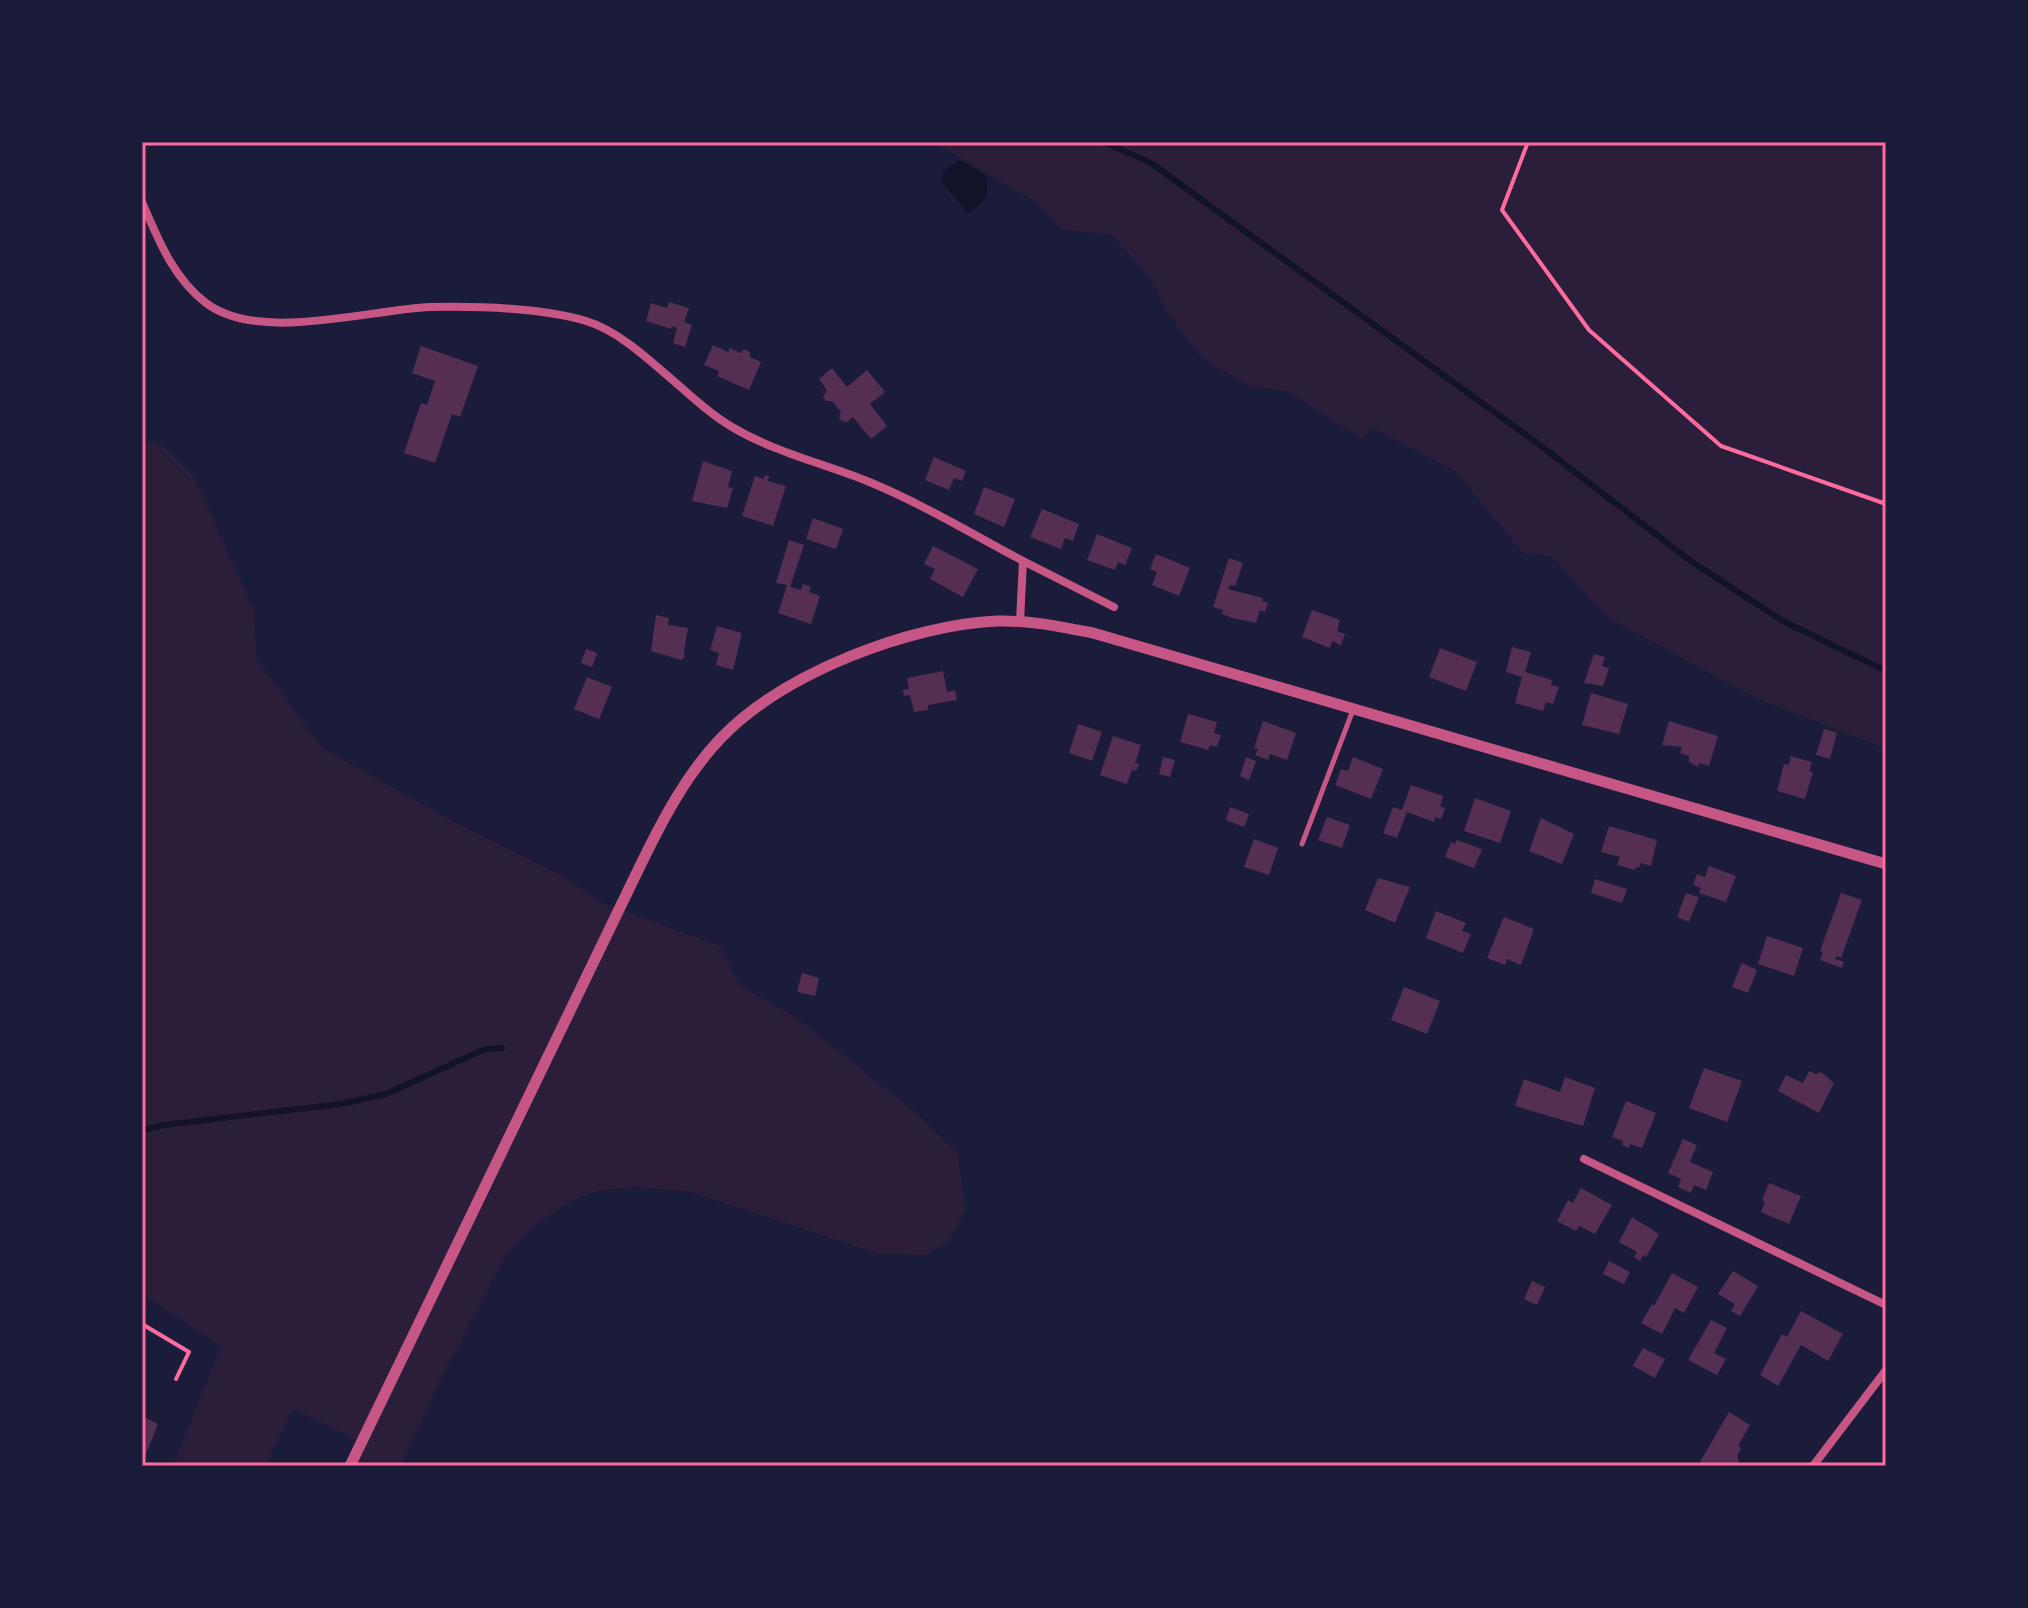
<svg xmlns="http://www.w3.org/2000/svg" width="2028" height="1608" viewBox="0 0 2028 1608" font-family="'Open Sans',sans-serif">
  <rect width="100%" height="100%" fill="#1b1b3a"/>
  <g fill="#2a1e3b">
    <path d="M934,142h952v607l-130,-51 -151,-82 -52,-59 -30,-4 -68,-82 -84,-44 -8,13 -75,-49 -39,-5 -47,-28 -36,-47 -15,-32 -38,-43 -51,-7 -26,-27z"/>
    <path d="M142,441l21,5 32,32 58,130 4,51 65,89 136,76 102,51 42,28 118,43 19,39 56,32 119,94 43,42 9,56 -17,32 -23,14 -50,-2 -189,-62 -51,-4 -36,3 -29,11 -30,20 -34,33 -67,126 -40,86h-50l11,-24 -68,-33 -28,57h-92l48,-120 -79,-52z"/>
  </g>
  <path fill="#12122b" d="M959,160l27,15c4,19 -1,28 -18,38l-28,-33 5,-10z"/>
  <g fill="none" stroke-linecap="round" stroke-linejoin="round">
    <g stroke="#12122b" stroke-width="6">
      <path d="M1104,142l47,21 386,280 155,119 91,59 103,50"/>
      <path d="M142,1130l22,-5 177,-21 45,-10 99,-45 17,-1"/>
    </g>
  </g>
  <g fill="#542f53">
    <path d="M669,302l20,6 -5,14 8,3 -7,22 -12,-4 4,-15 -5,-2 -1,3 -25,-8 5,-18 16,5z"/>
    <path d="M713,345l15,7 2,-4 10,5 4,-4 6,3v5l11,5 -12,28 -32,-14 2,-5 -15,-6z"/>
    <path d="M421,346l57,20 -18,51 -8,-3 -17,49 -31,-10 17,-50 6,2 8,-24 -23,-8z"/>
    <path d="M832,368l15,19 20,-17 18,22 -15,12 17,22 -16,13 -18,-22 -6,5 -5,-1 -3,-3 2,-6 -9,-11h-6l-3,-4 4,-7 -8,-11z"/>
    <path d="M934,457l32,14 -4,10 -8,-3 -5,12 -24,-10z"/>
    <path d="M703,461l29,10 -4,16 5,1 -6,20 -35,-7z"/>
    <path d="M765,475l4,1 -1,5 18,5 -13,40 -31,-10 13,-40 9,3z"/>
    <path d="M984,487l31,12 -11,28 -30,-13z"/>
    <path d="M1042,509l37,15 -6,17 -8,-3 -4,11 -31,-12z"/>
    <path d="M813,518l30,11 -7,20 -30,-10z"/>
    <path d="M1097,534l35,14 -7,17 -7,-3 -3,8 -28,-10z"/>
    <path d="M789,540l15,5 -14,42 11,3 2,-6 8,3 -2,5 11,4 -9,28 -33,-11 9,-28 -11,-2z"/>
    <path d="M933,546l45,23 -15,28 -33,-18 5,-10 -11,-5z"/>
    <path d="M1156,554l34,14 -11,28 -27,-11 5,-13 -7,-3z"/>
    <path d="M1229,558l14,5 -8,23 -5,-1 -2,4 35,9 -1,3 6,2 -3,9 -5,-2 -4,13 -24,-5 -10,-4 1,-4 -10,-3z"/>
    <path d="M1312,610l28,10 -3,11 8,3 -4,11 -9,-4 -2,7 -28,-11z"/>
    <path d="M656,615l13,3 -1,7 20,3 -4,22 1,7 -4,3 -30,-9z"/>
    <path d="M717,626l25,7 -9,37 -17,-5 3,-12 -9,-3z"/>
    <path d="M1512,647l19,5 -6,20 27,8 -1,5 8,2 -6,17 -7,-2 -3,9 -28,-8 7,-26 -16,-5z"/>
    <path d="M1440,648l37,14 -11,29 -37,-14z"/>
    <path d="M586,649l11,4 -5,14 -11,-4z"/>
    <path d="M1594,654l11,3 -3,9 7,2 -6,18 -19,-3z"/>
    <path d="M943,671l4,21 8,-2 2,10 -29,5v5l-14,2 -4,-17 -6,1 -1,-6 6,-1 -2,-11z"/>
    <path d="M587,677l25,10 -13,32 -25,-10z"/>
    <path d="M1591,693l37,11 -9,30 -37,-9z"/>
    <path d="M1188,714l29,8 -3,11 7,2 -4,12 -7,-2 -2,5 -28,-8z"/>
    <path d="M1263,721l33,12 -9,27 -17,-6 -2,6 -13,-5 3,-6 -4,-1z"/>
    <path d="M1669,721l49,15 -9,30 -10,-3 -1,4 -9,-5v-6l-9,-3 2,-6 -20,-2z"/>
    <path d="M1078,724l24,8 -10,29 -23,-8z"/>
    <path d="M1824,729l13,4 -7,26 -14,-4z"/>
    <path d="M1113,736l28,9 -6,18 4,1 -3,7 -4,-1 -5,14 -27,-9z"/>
    <path d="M1791,756l21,6 -3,9 4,1 -8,27 -28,-8 7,-27 5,1z"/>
    <path d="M1163,757l12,3 -5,17 -11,-3z"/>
    <path d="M1246,757l10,4 -7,19 -9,-4z"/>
    <path d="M1353,757l30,12 -12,30 -36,-14 6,-16 7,2z"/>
    <path d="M1411,785l32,11 -3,10 5,2 -4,11 -6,-2 -1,5 -27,-10 -10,26 -14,-5 10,-26 9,3z"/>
    <path d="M1475,798l36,13 -11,32 -36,-12z"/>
    <path d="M1230,807l19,7 -5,13 -18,-7z"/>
    <path d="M1327,817l23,8 -8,23 -24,-8z"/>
    <path d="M1541,818l33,16 -12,30 -33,-13z"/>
    <path d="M1609,826l48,14 -6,26 -10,-3 -2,5 -3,-1 -1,3 -18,-5 3,-8 -19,-5z"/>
    <path d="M1254,839l24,9 -9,27 -25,-8z"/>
    <path d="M1457,840l25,9 -8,19 -29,-11 6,-15 4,2z"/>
    <path d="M1709,866l27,10 -10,26 -27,-9 2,-5 -8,-3 4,-11 8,3z"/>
    <path d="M1378,878l32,9 -15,36 -30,-13z"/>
    <path d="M1595,879l32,10 -5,14 -31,-10z"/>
    <path d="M1686,893l13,4 -10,25 -12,-5z"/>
    <path d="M1841,893l21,7 -21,58 -5,-2 -1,3 9,3 -2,6 -22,-8 3,-8 -3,-1z"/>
    <path d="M1436,911l30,12 -4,8 9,3 -8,19 -37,-15z"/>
    <path d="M1504,917l30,12 -13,36 -14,-6 -2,6 -18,-7z"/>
    <path d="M1767,936l36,12 -9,28 -36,-12z"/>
    <path d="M1742,963l15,7 -9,23 -16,-6z"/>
    <path d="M802,973l17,5 -4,18 -18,-4z"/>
    <path d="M1404,987l36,14 -13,33 -36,-14z"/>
    <path d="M1704,1068l38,13 -15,41 -38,-14z"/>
    <path d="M1809,1071l7,3 5,-2 13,11 -15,30 -41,-22 8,-16 17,8z"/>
    <path d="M1565,1077l30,11 -12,38 -68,-20 9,-27 36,13z"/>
    <path d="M1626,1101l30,12 -14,35 -12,-4 -1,4 -7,-3 1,-4 -11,-4z"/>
    <path d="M1683,1139l14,6 -7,17 23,10 -7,18 -12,-5 -3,8 -13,-6 3,-8 -13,-6z"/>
    <path d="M1769,1183l32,13 -12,28 -28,-12 4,-10 -3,-2z"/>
    <path d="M1581,1188l31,17 -17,29 -16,-8 -3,5 -19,-10 11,-21 5,3z"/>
    <path d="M1632,1217l27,17 -13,23 -3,-2 -3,6 -6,-4 3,-5 -18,-10z"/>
    <path d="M1609,1261l21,11 -6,12 -21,-10z"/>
    <path d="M1733,1271l25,15 -18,30 -9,-5 4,-7 -17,-10z"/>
    <path d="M1672,1273l26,14 -14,26 -9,-5 -13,26 -21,-11 11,-19 2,2z"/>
    <path d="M1532,1281l13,6 -8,18 -13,-6z"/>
    <path d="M1801,1311l42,23 -15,27 -27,-16 -23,41 -18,-11 22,-41 5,3z"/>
    <path d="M1711,1320l16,8 -13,25 12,6 -9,16 -29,-15z"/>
    <path d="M1643,1348l22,11 -10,19 -22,-12z"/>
    <path d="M1729,1412l21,13 -12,21 3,2 -4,8 2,5 -3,5h-35l-1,-4z"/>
    <path d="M142,1416l16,8 -16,40z"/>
  </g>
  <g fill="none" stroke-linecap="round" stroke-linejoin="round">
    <g stroke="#ff6b9d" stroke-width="4">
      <path d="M1528,142l-26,68 87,120 132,116 165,58"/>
      <path d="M142,1324l47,28 -13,27"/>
    </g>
    <path stroke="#c65784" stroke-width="5" d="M1302,844l51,-134"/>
    <g stroke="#c65784" stroke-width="8">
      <path d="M142,202c16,37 31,76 64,101 53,40 160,7 224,4 48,-1 111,1 156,14 49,14 100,79 146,106 42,25 90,36 135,54 54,22 105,53 156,80l-3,61"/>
      <path d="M1023,561l91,46"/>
      <path d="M1584,1159l302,146"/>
      <path d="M1813,1466l73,-96"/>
    </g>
    <path stroke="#c65784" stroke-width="11" d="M350,1466l291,-602c22,-45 46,-91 81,-127 62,-64 187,-112 275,-116 32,-1 65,6 96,12l793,231"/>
  </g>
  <rect width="2028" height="1608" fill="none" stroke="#1b1b3a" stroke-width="288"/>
  <rect x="144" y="144" width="1740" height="1320" fill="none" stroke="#ff6b9d" stroke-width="3"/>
</svg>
